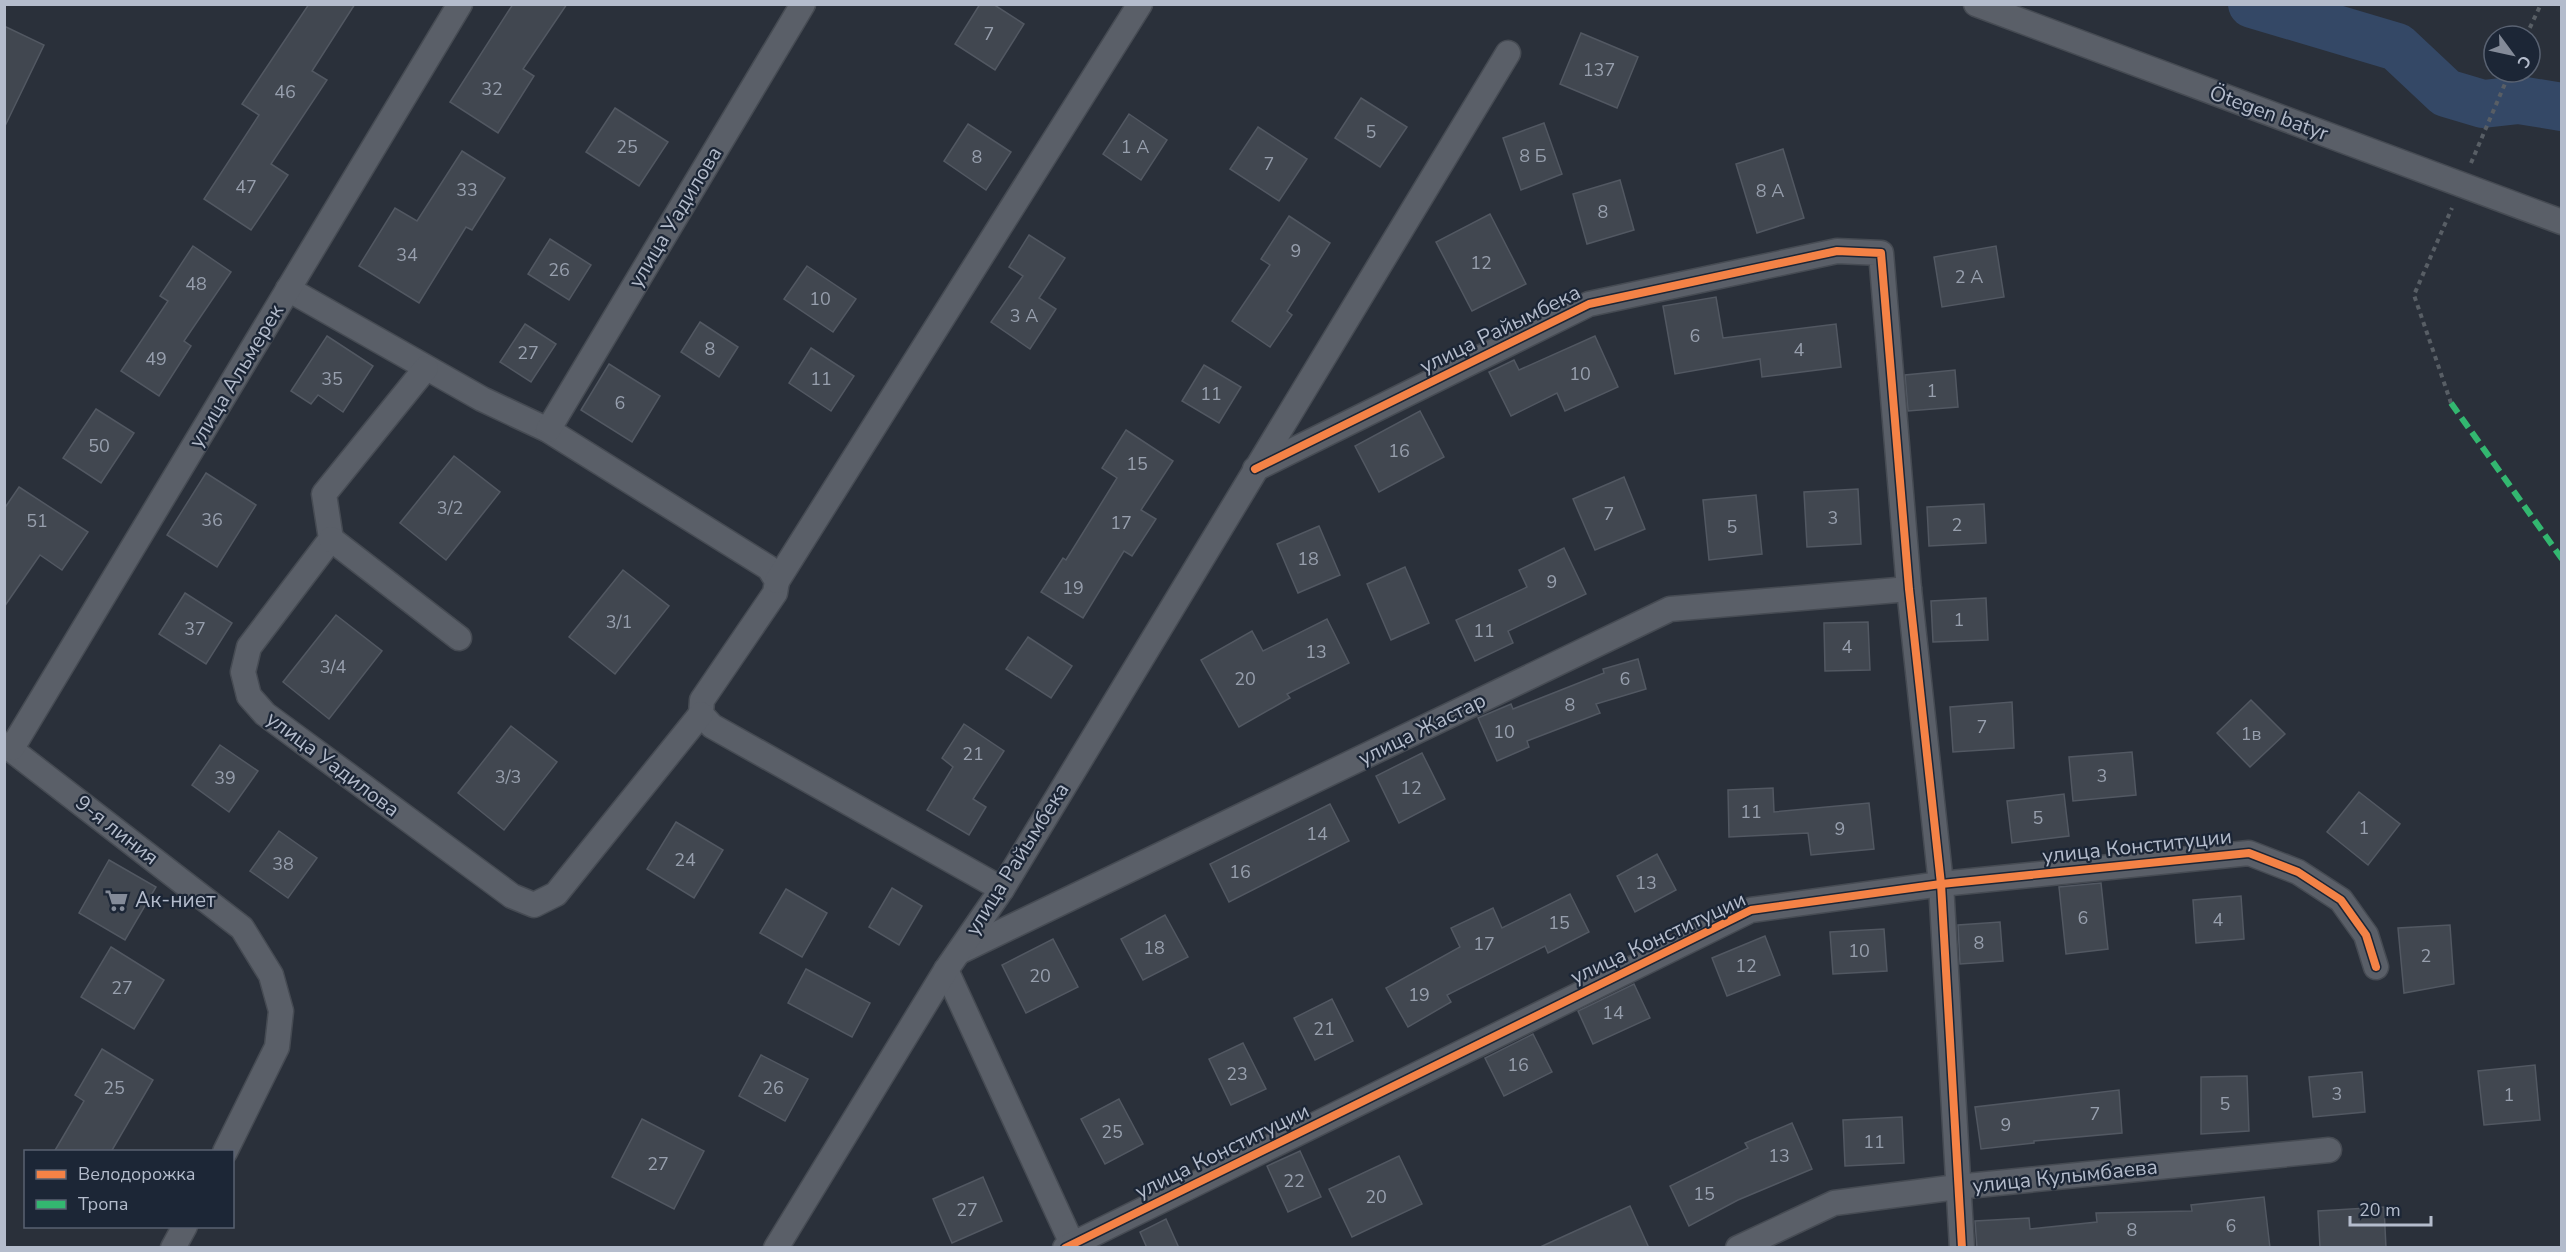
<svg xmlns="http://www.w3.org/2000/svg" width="2566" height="1252" viewBox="0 0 2566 1252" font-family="'Nunito Sans',sans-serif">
  <rect width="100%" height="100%" fill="#2a303a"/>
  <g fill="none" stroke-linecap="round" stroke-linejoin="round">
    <path stroke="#344866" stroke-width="48" d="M2252,4l145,43 49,46 37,11 36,-4 43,7"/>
  </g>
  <g fill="#414750" stroke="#525862" stroke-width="1.5">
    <path d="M309,4h46l-43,67 15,9 -56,84 17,11 -37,55 -47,-31 55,-84 -17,-11z"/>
    <path d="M513,4h54l-44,65 11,7 -36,57 -48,-31z"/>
    <path d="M980,4h13l31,20 -29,46 -40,-26z"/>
    <path d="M4,26l40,19 -40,83z"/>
    <path d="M1581,33l57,24 -21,51 -57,-24z"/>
    <path d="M1361,98l46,29 -27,40 -45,-29z"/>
    <path d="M615,108l53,34 -29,44 -53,-34z"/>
    <path d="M1129,114l38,26 -26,40 -38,-26z"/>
    <path d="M1544,123l18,51 -41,16 -18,-52z"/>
    <path d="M968,124l43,28 -25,38 -42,-29z"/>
    <path d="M1258,127l49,32 -28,42 -49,-32z"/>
    <path d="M1783,149l21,69 -47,15 -21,-69z"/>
    <path d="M462,151l43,27 -33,52 -6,-3 -47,76 -60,-37 36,-58 22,13z"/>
    <path d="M1620,180l14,50 -47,14 -14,-50z"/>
    <path d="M1490,214l36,70 -54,27 -36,-69z"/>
    <path d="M1289,216l41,27 -43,68 5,4 -22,32 -38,-26 38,-56 -9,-6z"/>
    <path d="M1029,235l36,23 -26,40 17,11 -26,40 -39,-27 32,-46 -14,-9z"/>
    <path d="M550,239l41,26 -22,35 -41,-26z"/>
    <path d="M193,246l38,26 -47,69 7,5 -32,50 -38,-25 47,-70 -8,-5z"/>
    <path d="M1996,246l8,51 -62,10 -8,-50z"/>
    <path d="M807,266l49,33 -23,33 -49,-33z"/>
    <path d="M1716,297l7,41 113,-14 5,43 -79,10 -2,-18 -85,15 -12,-68z"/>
    <path d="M700,322l38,25 -19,30 -38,-25z"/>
    <path d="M525,324l31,20 -25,38 -31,-20z"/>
    <path d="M327,336l46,30 -30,46 -25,-17 -7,9 -20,-13z"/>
    <path d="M1595,336l23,51 -53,24 -8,-18 -46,23 -22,-44 25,-12 5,10z"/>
    <path d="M811,348l43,28 -23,35 -42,-28z"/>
    <path d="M609,364l51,32 -28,46 -51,-32z"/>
    <path d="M1204,365l37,22 -22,36 -37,-22z"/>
    <path d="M1955,370l3,37 -50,4 -3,-36z"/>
    <path d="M96,409l38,24 -33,50 -38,-25z"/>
    <path d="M1420,411l24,46 -65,35 -24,-46z"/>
    <path d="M1126,430l47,31 -32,49 15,9 -24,37 -8,-5 -41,67 -42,-26 22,-34 3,2 51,-82 -15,-10z"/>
    <path d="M454,456l46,36 -54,68 -46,-37z"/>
    <path d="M206,473l50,32 -39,62 -50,-32z"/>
    <path d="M1624,477l21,52 -50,21 -22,-51z"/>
    <path d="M19,487l69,45 -26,38 -22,-15 -36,52v-98z"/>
    <path d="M1858,489l3,55 -54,3 -3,-55z"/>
    <path d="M1756,495l6,59 -53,6 -6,-60z"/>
    <path d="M1984,504l2,39 -57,3 -2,-39z"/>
    <path d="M1319,526l21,49 -42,18 -21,-49z"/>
    <path d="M1564,548l22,46 -78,37 5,12 -38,18 -19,-41 71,-33 -8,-17z"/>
    <path d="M1405,567l24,56 -38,17 -24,-56z"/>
    <path d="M623,570l46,36 -54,68 -46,-37z"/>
    <path d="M185,593l47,30 -26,41 -47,-30z"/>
    <path d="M1986,598l2,42 -55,2 -2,-41z"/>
    <path d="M336,615l46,36 -53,68 -46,-37z"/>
    <path d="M1327,619l22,44 -62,31 3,4 -51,29 -38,-67 51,-29 11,20z"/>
    <path d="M1868,622l2,48 -45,1 -1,-48z"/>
    <path d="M1028,637l44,29 -21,32 -45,-29z"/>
    <path d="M1638,659l8,30 -50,15 4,9 -73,28 2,6 -32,14 -19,-43 33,-14 2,5 91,-36 -1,-4z"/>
    <path d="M2251,700l34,34 -35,33 -33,-34z"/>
    <path d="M2012,702l2,46 -61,4 -3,-45z"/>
    <path d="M964,724l40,27 -31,48 13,8 -17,28 -42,-25 26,-43 -11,-9z"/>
    <path d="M511,726l46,36 -53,68 -46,-37z"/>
    <path d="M220,745l38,26 -29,41 -37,-27z"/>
    <path d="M2132,752l4,43 -63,6 -4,-44z"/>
    <path d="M1422,753l23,46 -46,24 -23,-47z"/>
    <path d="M1773,788l1,24 95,-9 5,46 -63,6 -3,-22 -79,4 -1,-47z"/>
    <path d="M2359,792l41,32 -32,41 -41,-33z"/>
    <path d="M2064,794l5,42 -57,7 -5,-42z"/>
    <path d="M1330,804l19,37 -120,61 -19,-38z"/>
    <path d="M676,822l47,28 -29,48 -47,-29z"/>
    <path d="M279,831l38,27 -29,40 -38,-27z"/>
    <path d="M1657,854l19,36 -41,22 -18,-36z"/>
    <path d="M109,860l47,27 -31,53 -46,-27z"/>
    <path d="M2101,883l7,66 -42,5 -7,-67z"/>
    <path d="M892,888l30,18 -23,39 -30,-18z"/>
    <path d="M786,889l41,24 -25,44 -42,-24z"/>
    <path d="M1570,894l19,38 -41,21 -3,-7 -98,49 4,7 -43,25 -22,-39 74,-41 -9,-19 42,-20 9,20z"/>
    <path d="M2241,896l3,43 -48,4 -3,-43z"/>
    <path d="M1165,915l23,42 -45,23 -22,-41z"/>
    <path d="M2000,922l3,39 -43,3 -2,-39z"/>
    <path d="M2450,925l4,59 -50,9 -6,-65z"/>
    <path d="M1884,929l3,42 -54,3 -3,-42z"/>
    <path d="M1765,936l15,39 -53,21 -15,-38z"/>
    <path d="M1053,939l25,48 -52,26 -24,-48z"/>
    <path d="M111,947l53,33 -30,49 -53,-32z"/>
    <path d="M806,969l64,34 -18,34 -64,-34z"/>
    <path d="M1634,984l16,34 -57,26 -15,-33z"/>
    <path d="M1332,999l21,42 -38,19 -21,-42z"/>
    <path d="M1533,1034l19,38 -48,24 -19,-38z"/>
    <path d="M1243,1043l23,46 -35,16 -22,-46z"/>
    <path d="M102,1049l51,31 -42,72h-57l30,-51 -9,-6z"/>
    <path d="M761,1055l47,24 -23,42 -46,-25z"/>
    <path d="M2535,1065l5,55 -56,5 -6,-54z"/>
    <path d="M2362,1072l3,40 -52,5 -4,-40z"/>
    <path d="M2247,1076l2,55 -48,3v-57z"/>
    <path d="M2119,1090l3,43 -88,8v2l-53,6 -6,-42z"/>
    <path d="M1119,1099l24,45 -38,20 -24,-45z"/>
    <path d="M1902,1117l2,46 -59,3 -2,-46z"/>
    <path d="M642,1119l62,32 -30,58 -62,-32z"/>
    <path d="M1792,1123l20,46 -74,31 -49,26 -19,-40 78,-38 -3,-5z"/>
    <path d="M1300,1151l21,46 -33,15 -21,-46z"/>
    <path d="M1399,1156l23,48 -70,33 -23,-48z"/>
    <path d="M983,1177l19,44 -50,22 -19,-44z"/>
    <path d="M2264,1197l6,51h-293l-2,-27 54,-3 1,11 67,-7 -1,-9 96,-2 -1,-6z"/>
    <path d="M1630,1206l19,42h-111z"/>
    <path d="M2384,1207l2,41h-66l-2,-37z"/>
    <path d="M1166,1219l13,29h-32l-7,-16z"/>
  </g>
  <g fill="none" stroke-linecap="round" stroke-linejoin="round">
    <defs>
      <g id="minor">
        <path d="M1976,4l586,218"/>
        <path d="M288,289l194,110 66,31 221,138 8,13 -2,12 -73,107 -1,14 11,12 290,163"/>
        <path d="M426,368l-102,126 7,45 -82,108 -6,25 6,24 16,18 247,182 22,9 22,-11 145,-180"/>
        <path d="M548,430l255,-426"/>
        <path d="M1255,469l334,-165 248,-53 44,2 28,336 32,295 21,364"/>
        <path d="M331,539l128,99"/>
        <path d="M777,581l363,-577"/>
        <path d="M4,744l238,184 29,47 10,36 -4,36 -52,105"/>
        <path d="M12,748l448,-744"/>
        <path d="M959,952l711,-343 239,-20"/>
        <path d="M946,970l128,278"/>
        <path d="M173,1248l12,-22"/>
        <path d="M776,1248l170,-278 56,-81 506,-836"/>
        <path d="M1065,1248l686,-338 190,-26 308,-31 49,19 43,28 25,35 10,32"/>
        <path d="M1738,1248l96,-45 123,-16 372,-37"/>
      </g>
    </defs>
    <use href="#minor" stroke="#464b53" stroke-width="27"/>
    <g stroke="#585e65" stroke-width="4" stroke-dasharray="4.5 4.5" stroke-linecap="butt">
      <path d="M2526,36l15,-32"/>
      <path d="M2471,163l39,-91"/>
      <path d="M2451,403l-37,-108 38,-87"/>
    </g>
    <use href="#minor" stroke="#5a5f68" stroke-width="24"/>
    <path stroke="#33b770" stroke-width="6" stroke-dasharray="12 6" stroke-linecap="butt" d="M2451,403l111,156"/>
    <defs>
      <g id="cycleway">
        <path d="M1255,469l334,-165 248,-53 44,2 28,336 32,295 21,364"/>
        <path d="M1065,1248l686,-338 190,-26 308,-31 49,19 43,28 25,35 10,32"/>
      </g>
    </defs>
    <use href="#cycleway" stroke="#1c2636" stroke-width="11"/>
    <use href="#cycleway" stroke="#f48246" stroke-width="8"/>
  </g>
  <defs>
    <symbol id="supermarket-bare" viewBox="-9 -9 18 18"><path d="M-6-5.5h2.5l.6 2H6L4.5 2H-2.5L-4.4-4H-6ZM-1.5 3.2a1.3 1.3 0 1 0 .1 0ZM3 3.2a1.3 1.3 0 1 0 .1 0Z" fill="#848b99" stroke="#1c2636" stroke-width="2.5" paint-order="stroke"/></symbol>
  </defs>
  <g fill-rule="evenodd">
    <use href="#supermarket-bare" x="100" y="884" width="33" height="33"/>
  </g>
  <g text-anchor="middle" stroke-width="4.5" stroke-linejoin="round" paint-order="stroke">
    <g font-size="18" fill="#979fad">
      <text x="989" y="40">7</text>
      <text x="1599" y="76">137</text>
      <text x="492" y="95">32</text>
      <text x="285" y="98">46</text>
      <text x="1371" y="138">5</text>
      <text x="627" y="153">25</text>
      <text x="1135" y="153">1 А</text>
      <text x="1533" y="162">8 Б</text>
      <text x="977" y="163">8</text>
      <text x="1269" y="170">7</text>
      <text x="246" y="193">47</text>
      <text x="467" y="196">33</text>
      <text x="1770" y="197">8 А</text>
      <text x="1603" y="218">8</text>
      <text x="1296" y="257">9</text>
      <text x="407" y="261">34</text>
      <text x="1481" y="269">12</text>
      <text x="559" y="276">26</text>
      <text x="1969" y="283">2 А</text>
      <text x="196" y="290">48</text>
      <text x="820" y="305">10</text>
      <text x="1024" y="322">3 А</text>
      <text x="1695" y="342">6</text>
      <text x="710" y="355">8</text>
      <text x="1799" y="356">4</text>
      <text x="528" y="359">27</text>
      <text x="156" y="365">49</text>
      <text x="1580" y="380">10</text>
      <text x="332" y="385">35</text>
      <text x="821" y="385">11</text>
      <text x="1932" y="397">1</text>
      <text x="1211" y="400">11</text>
      <text x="620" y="409">6</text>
      <text x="99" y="452">50</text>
      <text x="1399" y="457">16</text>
      <text x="1137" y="470">15</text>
      <text x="450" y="514">3/2</text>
      <text x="1609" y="520">7</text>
      <text x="1833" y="524">3</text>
      <text x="212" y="526">36</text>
      <text x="37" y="527">51</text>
      <text x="1121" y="529">17</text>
      <text x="1957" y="531">2</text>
      <text x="1732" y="533">5</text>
      <text x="1308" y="565">18</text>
      <text x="1552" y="588">9</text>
      <text x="1073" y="594">19</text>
      <text x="1959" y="626">1</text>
      <text x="619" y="628">3/1</text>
      <text x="195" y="635">37</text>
      <text x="1484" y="637">11</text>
      <text x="1847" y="653">4</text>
      <text x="1316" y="658">13</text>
      <text x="333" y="673">3/4</text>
      <text x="1245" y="685">20</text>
      <text x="1625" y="685">6</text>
      <text x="1570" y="711">8</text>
      <text x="1982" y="733">7</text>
      <text x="1504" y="738">10</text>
      <text x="2251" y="740">1в</text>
      <text x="973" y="760">21</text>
      <text x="2102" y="782">3</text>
      <text x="508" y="783">3/3</text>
      <text x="225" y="784">39</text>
      <text x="1411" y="794">12</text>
      <text x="1751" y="818">11</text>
      <text x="2038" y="824">5</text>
      <text x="2364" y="834">1</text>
      <text x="1840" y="835">9</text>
      <text x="1317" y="840">14</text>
      <text x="685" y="866">24</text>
      <text x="283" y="870">38</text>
      <text x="1240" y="878">16</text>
      <text x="1646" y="889">13</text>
      <text x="2083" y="924">6</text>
      <text x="2218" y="926">4</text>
      <text x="1559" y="929">15</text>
      <text x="1979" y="949">8</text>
      <text x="1484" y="950">17</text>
      <text x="1154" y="954">18</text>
      <text x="1859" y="957">10</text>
      <text x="2426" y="962">2</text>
      <text x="1746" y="972">12</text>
      <text x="1040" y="982">20</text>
      <text x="122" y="994">27</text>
      <text x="1419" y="1001">19</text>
      <text x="1613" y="1019">14</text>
      <text x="1324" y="1035">21</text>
      <text x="1518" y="1071">16</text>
      <text x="1237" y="1080">23</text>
      <text x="114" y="1094">25</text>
      <text x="773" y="1094">26</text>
      <text x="2337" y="1100">3</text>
      <text x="2509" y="1101">1</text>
      <text x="2225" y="1110">5</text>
      <text x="2095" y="1120">7</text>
      <text x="2006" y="1131">9</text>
      <text x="1112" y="1138">25</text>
      <text x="1874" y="1148">11</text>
      <text x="1779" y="1162">13</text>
      <text x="658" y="1170">27</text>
      <text x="1294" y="1187">22</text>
      <text x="1704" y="1200">15</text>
      <text x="1376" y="1203">20</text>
      <text x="967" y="1216">27</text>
      <text x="2231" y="1232">6</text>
      <text x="2132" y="1236">8</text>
    </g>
    <g font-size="21" fill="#b4bccc" stroke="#1c2636">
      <text transform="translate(2269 113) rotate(20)" y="7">Ötegen batyr</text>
      <text transform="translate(675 217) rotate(-59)" y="7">улица Уадилова</text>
      <text transform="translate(1500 329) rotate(-26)" y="7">улица Райымбека</text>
      <text transform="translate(236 376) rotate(-59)" y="7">улица Альмерек</text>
      <text transform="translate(1422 729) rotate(-26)" y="7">улица Жастар</text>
      <text transform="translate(333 764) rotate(37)" y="7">улица Уадилова</text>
      <text transform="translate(117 830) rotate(38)" y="7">9-я линия</text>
      <text transform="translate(2137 846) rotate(-6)" y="7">улица Конституции</text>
      <text transform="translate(1017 859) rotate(-58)" y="7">улица Райымбека</text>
      <text transform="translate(1658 938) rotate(-25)" y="7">улица Конституции</text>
      <text transform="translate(1222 1151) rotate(-26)" y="7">улица Конституции</text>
      <text transform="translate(2065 1176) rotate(-6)" y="7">улица Кулымбаева</text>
    </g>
    <g font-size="21" fill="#b4bccc" stroke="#1c2636" text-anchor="start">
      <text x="135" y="907">Ак-ниет</text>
    </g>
  </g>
  <rect width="2566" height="1252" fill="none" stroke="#b4bccc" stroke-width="12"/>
  <rect x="24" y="1150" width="210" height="78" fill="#1c2636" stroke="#596272" stroke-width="1.5"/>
  <rect x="36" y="1170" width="30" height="9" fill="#f48246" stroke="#596272" stroke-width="1.5"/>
  <text x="78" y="1180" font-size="18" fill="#b4bccc">Велодорожка</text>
  <rect x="36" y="1200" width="30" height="9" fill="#33b770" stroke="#596272" stroke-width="1.5"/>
  <text x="78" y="1210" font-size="18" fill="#b4bccc">Тропа</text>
  <g transform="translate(2512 54) rotate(123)"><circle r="28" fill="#1c2636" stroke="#596272" stroke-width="1.5"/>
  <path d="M0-4.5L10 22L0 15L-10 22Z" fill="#848b99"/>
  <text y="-9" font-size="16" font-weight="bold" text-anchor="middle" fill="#b4bccc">С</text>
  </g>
  <path d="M2350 1216v9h81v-9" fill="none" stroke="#b4bccc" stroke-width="3"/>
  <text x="2359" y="1216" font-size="18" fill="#b4bccc" stroke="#1c2636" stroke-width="4.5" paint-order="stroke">20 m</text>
</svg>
